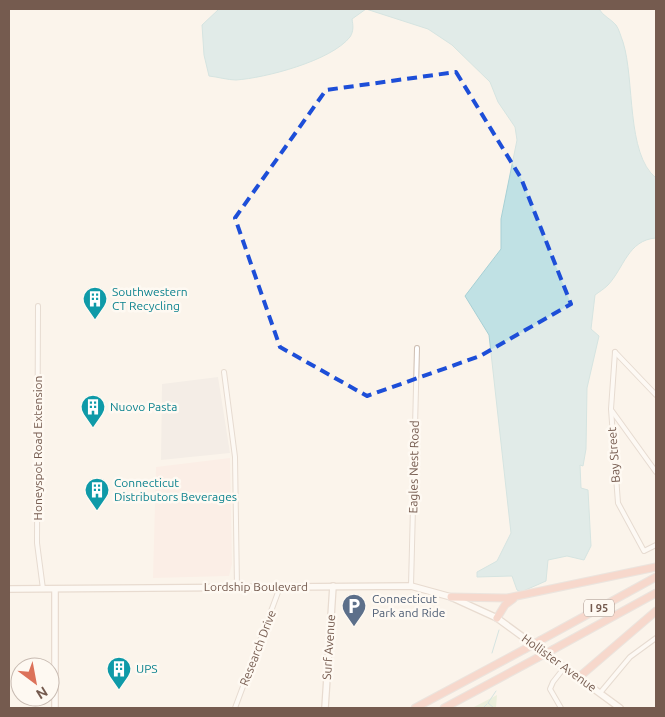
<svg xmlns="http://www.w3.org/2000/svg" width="665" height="717" viewBox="0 0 665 717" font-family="Ubuntu,sans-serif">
  <rect width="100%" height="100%" fill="#fbf4eb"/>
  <path fill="#fbe7e0" d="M230,458l2,106 -3,12 -76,2 3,-111z"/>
  <path fill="#ebe5e0" d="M218,377l12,76 -69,7 1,-76z"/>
  <path fill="#d8e9ca" d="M497,695l-1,13h-24z"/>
  <path fill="#c0e1e4" stroke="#a7d0d5" d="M219,9h380c4,7 12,10 17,16 3,4 5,12 7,17 12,38 3,112 33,136v60c-28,2 -32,30 -48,47 -4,4 -9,7 -13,10l-4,34 8,7 -12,52 -1,61 -3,17 -3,-1 1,23 7,2 3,56 -7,14 -17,-4 -19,4 -2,21 -25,11 -4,-2 -5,-14 -35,1v-5l20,-11 14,-28 -22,-198 -24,-39 36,-47v-30l16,-79 -2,-13 -17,-25 -8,-20 -38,-37 -24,-16 -62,-20 -14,10c1,6 2,12 -2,18 -19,24 -85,41 -114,43 -8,0 -18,-3 -27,-4l-5,-21 -2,-30z"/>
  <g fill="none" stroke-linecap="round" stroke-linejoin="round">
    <g stroke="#a7d0d5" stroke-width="1">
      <path d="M492,653l7,-23"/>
      <path d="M483,708l4,-4"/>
      <path d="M494,708l-6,-5 8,-12"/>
    </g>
    <defs>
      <g id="street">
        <path d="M38,306l-1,237 6,46"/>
        <path d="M615,352l-4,57 7,94 26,48 12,-6"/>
        <path d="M615,352l41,43"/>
        <path d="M224,372l11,85 2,130"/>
        <path d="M612,411l44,61"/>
        <path d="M411,586l6,-238"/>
        <path d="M600,693l30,-36 26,-19"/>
        <path d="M235,708l45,-121"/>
        <path d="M561,708l-11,-19 3,-7 11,-14"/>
      </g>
      <g id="secondary">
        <path d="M9,589l402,-3 40,11 46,21 123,90"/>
        <path d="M55,589v119"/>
        <path d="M325,708l8,-122"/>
      </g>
      <g id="highway">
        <path d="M451,597l56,1 149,-31"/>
        <path d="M497,618l8,-13 8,-6"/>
        <path d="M541,640l115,-63"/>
        <path d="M554,649l102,-56"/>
        <path d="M578,678l78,-67"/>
        <path d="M415,708l110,-59"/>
        <path d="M444,708l93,-50"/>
      </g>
    </defs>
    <use href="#street" stroke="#cdbdb1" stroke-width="6"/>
    <use href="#secondary" stroke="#d0bdaf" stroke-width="8"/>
    <use href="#highway" stroke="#d8d1ce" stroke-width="9"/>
    <use href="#street" stroke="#fff" stroke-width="4"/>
    <use href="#secondary" stroke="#fff" stroke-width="5.5"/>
    <use href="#highway" stroke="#f1b7a7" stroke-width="7"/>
    <defs>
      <g id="highway-bridge">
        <path d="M525,649l16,-9"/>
        <path d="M537,658l17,-9"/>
      </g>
    </defs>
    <use href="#highway-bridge" stroke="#d8d1ce" stroke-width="9" stroke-linecap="butt"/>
    <use href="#highway-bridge" stroke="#f1b7a7" stroke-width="7"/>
  </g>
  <path d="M0 0H665V717H0ZM456,72l65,106 50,126 -91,52 -113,40 -87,-49 -45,-129 91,-128z" fill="#fbf4eb" fill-opacity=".55" fill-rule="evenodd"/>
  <path fill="none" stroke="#1d4ed8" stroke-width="4" stroke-dasharray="10 6" stroke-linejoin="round" d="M456,72l65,106 50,126 -91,52 -113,40 -87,-49 -45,-129 91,-128z"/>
  <defs>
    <symbol id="building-pin" viewBox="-11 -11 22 30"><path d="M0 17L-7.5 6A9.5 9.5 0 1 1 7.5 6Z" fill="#0f9aa8" stroke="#fef9f2"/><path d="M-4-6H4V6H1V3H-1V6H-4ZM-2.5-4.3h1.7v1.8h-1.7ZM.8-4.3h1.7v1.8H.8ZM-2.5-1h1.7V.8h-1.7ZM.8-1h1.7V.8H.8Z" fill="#fff"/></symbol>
    <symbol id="parking-pin" viewBox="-11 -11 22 30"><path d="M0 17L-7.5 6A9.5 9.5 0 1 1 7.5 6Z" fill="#5c6f8a" stroke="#fef9f2"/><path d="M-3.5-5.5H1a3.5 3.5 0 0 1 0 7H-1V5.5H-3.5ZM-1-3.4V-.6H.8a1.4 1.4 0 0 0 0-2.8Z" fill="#fff"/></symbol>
  </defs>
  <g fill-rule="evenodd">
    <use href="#building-pin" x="81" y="285" width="28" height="38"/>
    <use href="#building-pin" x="79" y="393" width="28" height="38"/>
    <use href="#building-pin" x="83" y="476" width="28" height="38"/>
    <use href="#parking-pin" x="340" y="592" width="28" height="38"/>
    <use href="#building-pin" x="105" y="655" width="28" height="38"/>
  </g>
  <g text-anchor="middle" stroke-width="5" stroke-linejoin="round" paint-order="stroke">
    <rect fill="#fef9f2" stroke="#9e8a80" stroke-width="1" x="584" y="599.5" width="30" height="17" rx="4"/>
    <g font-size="11" font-weight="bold" fill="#755b4f">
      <text x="599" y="612">I 95</text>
    </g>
    <g font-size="12" fill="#0d838f" stroke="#fef9f2" text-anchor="start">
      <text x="112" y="296">Southwestern<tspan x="112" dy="14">CT Recycling</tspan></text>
      <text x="110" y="411">Nuovo Pasta</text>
      <text x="114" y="487">Connecticut<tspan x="114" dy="14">Distributors Beverages</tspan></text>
      <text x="136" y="673">UPS</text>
    </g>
    <g font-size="12" fill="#755b4f" stroke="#fef9f2">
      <text transform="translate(38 448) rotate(-90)" y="4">Honeyspot Road Extension</text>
      <text transform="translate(614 455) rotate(-94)" y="4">Bay Street</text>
      <text transform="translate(414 467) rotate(-89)" y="4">Eagles Nest Road</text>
      <text x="256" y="591">Lordship Boulevard</text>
      <text transform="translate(329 647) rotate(-86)" y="4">Surf Avenue</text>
      <text transform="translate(258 648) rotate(-69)" y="4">Research Drive</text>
      <text transform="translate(559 663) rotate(36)" y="4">Hollister Avenue</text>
    </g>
    <g font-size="12" fill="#4e5e75" stroke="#fef9f2" text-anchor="start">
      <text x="372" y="603">Connecticut<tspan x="372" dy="14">Park and Ride</tspan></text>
    </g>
  </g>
  <rect width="665" height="717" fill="none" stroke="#755b4f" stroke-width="20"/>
  <g transform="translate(35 682) rotate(148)"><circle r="24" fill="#fef9f2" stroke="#c7bab1"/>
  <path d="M0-4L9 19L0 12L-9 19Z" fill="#dc725a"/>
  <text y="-8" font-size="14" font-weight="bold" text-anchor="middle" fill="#755b4f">N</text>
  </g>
</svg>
